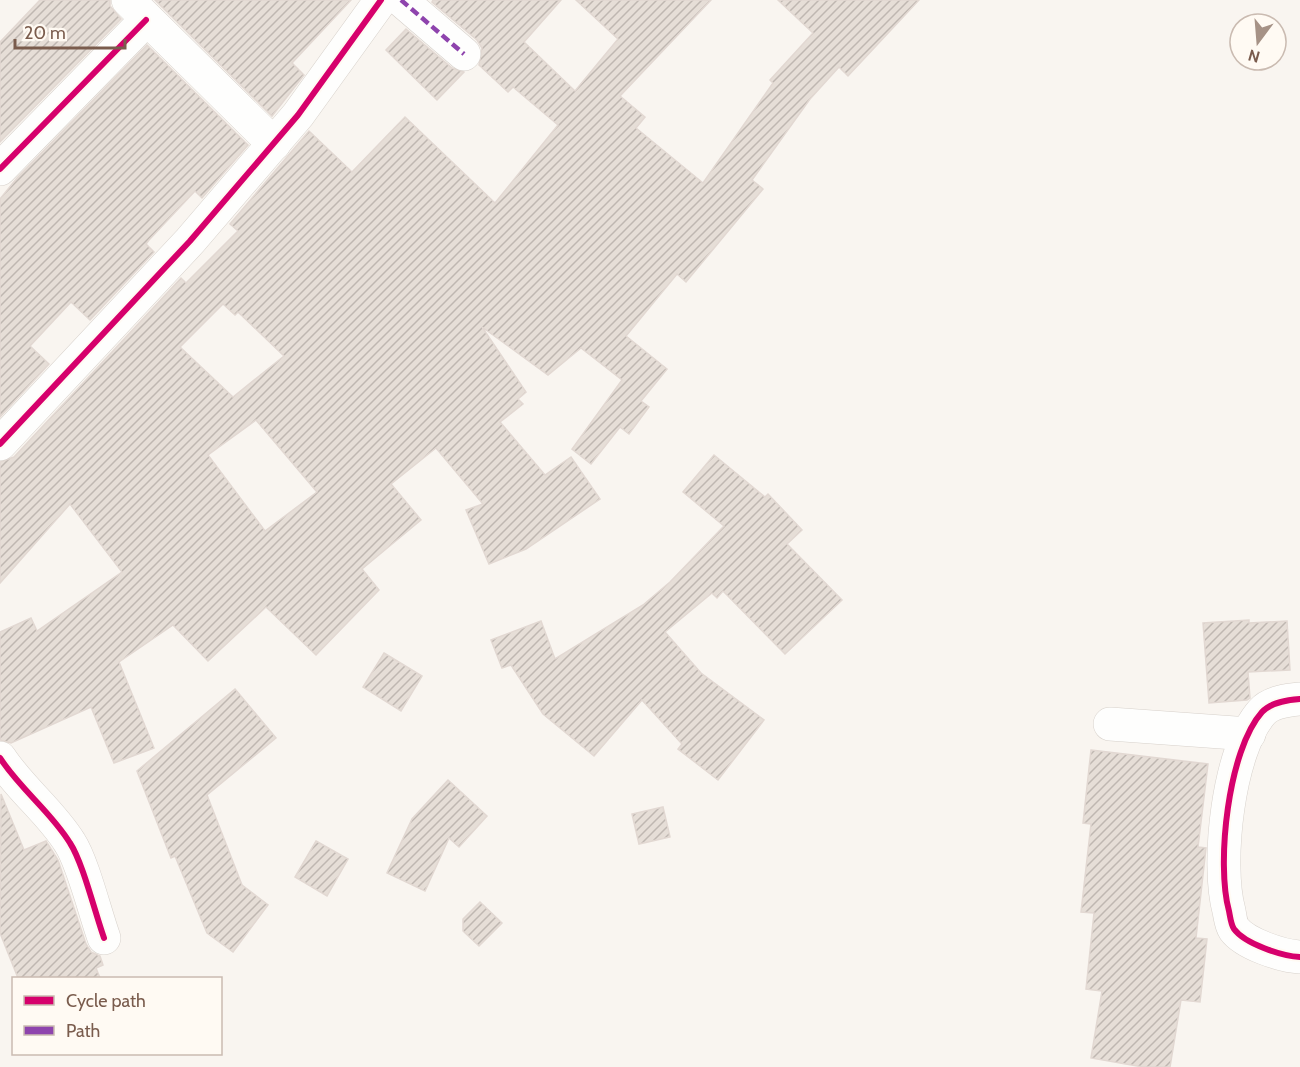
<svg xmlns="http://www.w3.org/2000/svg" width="1300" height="1067" viewBox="0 0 1300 1067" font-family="Cabin,sans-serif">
  <defs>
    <pattern id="building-hatch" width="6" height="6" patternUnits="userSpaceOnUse" patternTransform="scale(1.5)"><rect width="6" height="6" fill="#e6ded7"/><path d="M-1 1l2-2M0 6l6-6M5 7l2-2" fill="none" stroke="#bfb7b1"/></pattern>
  </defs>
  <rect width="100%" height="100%" fill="#f9f5f0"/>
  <g fill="url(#building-hatch)" stroke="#e2d8d2" stroke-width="1.5" fill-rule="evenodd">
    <path d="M40,0h70v6l11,13 -121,123v-100z"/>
    <path d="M155,0h196l-59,63 12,12 -32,41z"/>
    <path d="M433,0h128l-37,42 51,49 43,-52 -42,-39h135l-91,96 25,21 -9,11 67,55 70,-100 -3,-3 43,-47 -35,-33h141l-71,76 -9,-9 -29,32 -58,81 11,9 -77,93 -9,-8 -51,62 41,33 -26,32 8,6 -20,27 -9,-7 -29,37 -19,-15 50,-69 -41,-32 -33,27 -66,-48 44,65 -8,7 5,5 -23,18 45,53 26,-18 29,42 -74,50 -37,15 -23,-54 17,-6 -47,-56 -45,36 30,36 -59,49 17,21 -63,65 -50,-48 -58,54 -35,-36 -54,37 35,86 -40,15 -23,-56 -80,36 -11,-3v-108l31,-14 6,13 85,-59 -52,-68 -70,79v-121l14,-5 167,-179 5,5 52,-52 -8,-7 79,-93 43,41 53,-55 90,86 63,-78 -45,-38 -5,5 -29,-27 3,-17 -5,-8 -45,-38zM223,304l12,11 3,-3 46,44 -51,41 -53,-50zM256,420l61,72 -52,39 -57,-76z"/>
    <path d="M406,29l46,39 12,4 -27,28 -51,-50z"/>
    <path d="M147,45l101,100 -46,53 -7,-7 -46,49 -3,4 8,8 -64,68 -19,-18 -41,44 19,18 -49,53v-218l17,-21z"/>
    <path d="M714,455l51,42 3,-3 34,36 -15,14 55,56 -57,54 -62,-63 -6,7 -5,-5 -47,39 36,41 63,47 -46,60 -40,-31 4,-5 -40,-44 -48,56 -51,-42 -32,-49 -9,3 -11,-28 50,-19 14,38 88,-54 27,-23 54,-56 -41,-34z"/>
    <path d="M1249,620v3l38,-2 3,49 -42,2 2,26 -3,2 -38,3 -6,-80z"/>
    <path d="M384,653l38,23 -21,35 -38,-24z"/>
    <path d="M235,689l41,49 -69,57 35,90 26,20 -35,47 -26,-19 -32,-77 -4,2 -34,-87z"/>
    <path d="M1091,750l117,14 -10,83 8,1 -10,90 11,1 -7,63 -19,-2 -11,67h-27l-52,-9 11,-67 -16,-2 8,-76 -13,-1 10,-88 -8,-1z"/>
    <path d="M448,780l39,36 -28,31 -10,-9 -24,53 -38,-18 25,-54z"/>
    <path d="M1,794l23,56 22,-9 12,19 28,84 5,8 9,4 3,9 -7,3 4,10h-82l-18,-45z"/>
    <path d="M663,807l7,30 -31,7 -7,-30z"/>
    <path d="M316,841l32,18 -21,37 -32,-19z"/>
    <path d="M480,902l22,21 -23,23 -16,-15v-12z"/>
  </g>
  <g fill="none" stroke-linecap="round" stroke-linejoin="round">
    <defs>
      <g id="minor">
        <path d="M128,0l146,144"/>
        <path d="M401,0l63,54"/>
        <path d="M0,169l146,-149"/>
        <path d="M0,444l190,-203 108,-126 83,-115"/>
        <path d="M1300,699c-12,1 -29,3 -38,13 -34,38 -46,152 -33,199 1,5 2,14 5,18 11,15 48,27 66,28"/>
        <path d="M1110,724l139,10"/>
        <path d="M0,758c21,32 51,54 70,85 13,20 25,70 34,95"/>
      </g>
    </defs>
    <use href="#minor" stroke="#d7d1cb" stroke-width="34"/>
    <use href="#minor" stroke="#fefefd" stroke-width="33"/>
    <path stroke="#8e44ad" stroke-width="4.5" stroke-dasharray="9 4.5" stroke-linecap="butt" d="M401,0l63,54"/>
    <defs>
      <g id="cycleway">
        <path d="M0,169l146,-149"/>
        <path d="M0,444l190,-203 108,-126 83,-115"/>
        <path d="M1300,699c-12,1 -29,3 -38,13 -34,38 -46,152 -33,199 1,5 2,14 5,18 11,15 48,27 66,28"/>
        <path d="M0,758c21,32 51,54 70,85 13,20 25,70 34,95"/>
      </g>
    </defs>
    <use href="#cycleway" stroke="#fffaf3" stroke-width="10"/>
    <use href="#cycleway" stroke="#d6006c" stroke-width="6"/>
  </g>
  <rect x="12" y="977" width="210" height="78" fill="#fffaf3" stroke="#cabbb1" stroke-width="1.5"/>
  <rect x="24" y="996" width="30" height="9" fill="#d6006c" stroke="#cabbb1" stroke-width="1.5"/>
  <text x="66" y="1007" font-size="18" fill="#7a5c4d">Cycle path</text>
  <rect x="24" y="1026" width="30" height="9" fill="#8e44ad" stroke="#cabbb1" stroke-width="1.5"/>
  <text x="66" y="1037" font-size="18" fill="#7a5c4d">Path</text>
  <g transform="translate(1258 42) rotate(196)"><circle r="28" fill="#fffaf3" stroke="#cabbb1" stroke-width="1.5"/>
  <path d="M0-4.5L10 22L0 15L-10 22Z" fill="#a69286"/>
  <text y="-9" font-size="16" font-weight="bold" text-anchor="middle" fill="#7a5c4d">N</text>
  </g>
  <path d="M15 39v9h110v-9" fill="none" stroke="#7a5c4d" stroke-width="3"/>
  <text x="24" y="39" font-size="18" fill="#7a5c4d" stroke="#fffaf3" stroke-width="4.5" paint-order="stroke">20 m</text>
</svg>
